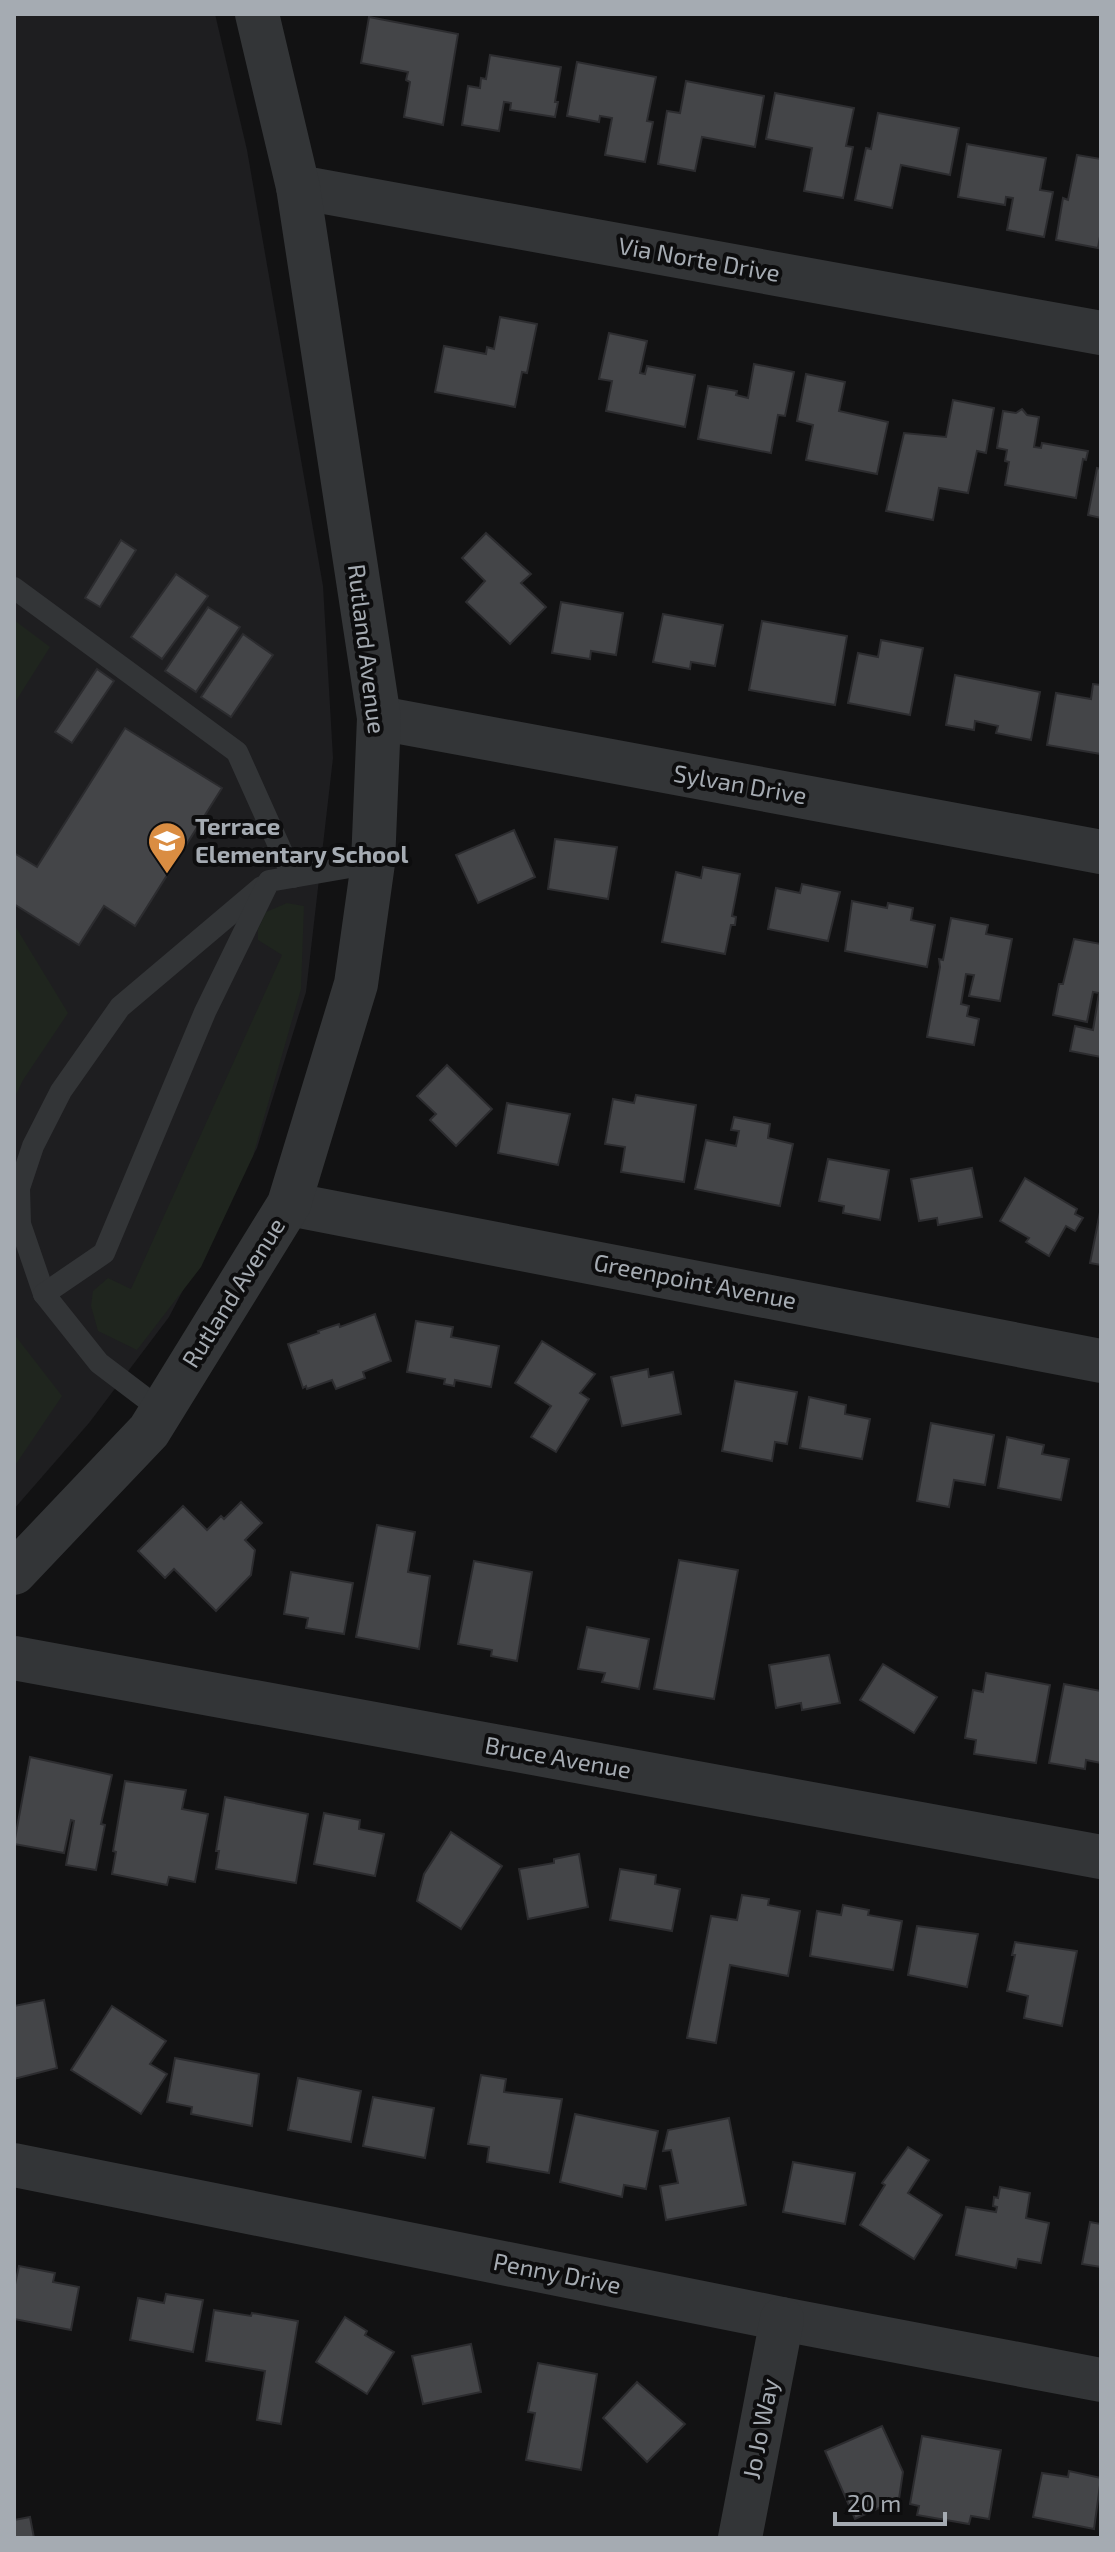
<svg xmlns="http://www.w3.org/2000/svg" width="1115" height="2552" viewBox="0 0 1115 2552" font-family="'Exo 2',sans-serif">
  <rect width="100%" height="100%" fill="#121213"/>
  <path fill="#1e1e20" d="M14,14h201l32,136 76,436 10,172 -27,234 -49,156 -88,169 -80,106 -75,86z"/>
  <g fill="#1f251e">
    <path d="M14,620l36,27 -36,57z"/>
    <path d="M287,903l17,3 -3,83 -48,167 -52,111 -64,83 -39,-19 -7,-25 2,-15 15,-13 23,11 151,-334 -24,-15v-11l8,-17z"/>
    <path d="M14,924l54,89 -45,67 -9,19z"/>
    <path d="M14,1334l48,62 -48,71z"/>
  </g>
  <g fill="#444548" stroke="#2c2c2f" stroke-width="2">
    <path d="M369,17l89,17 -15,91 -39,-8 6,-35 -4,-2 2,-8 -47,-9z"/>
    <path d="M490,55l71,12 -6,35h3l-3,15 -45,-7 1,-7 -7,-1 -5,29 -37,-6 6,-39 12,2 1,-10 5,1z"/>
    <path d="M577,62l79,15 -9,44 6,1 -8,40 -40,-7 7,-37 -12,-2 -1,6 -32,-6z"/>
    <path d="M686,81l78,15 -9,51 -53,-10 -7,34 -37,-7 9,-53 13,2z"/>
    <path d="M775,93l79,15 -8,38 7,1 -10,51 -39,-7 8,-43 -46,-9z"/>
    <path d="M878,113l81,15 -9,47 -49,-10 -9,43 -37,-8 11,-52 5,1z"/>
    <path d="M967,144l79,14 -6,32 13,2 -9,45 -37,-7 6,-32 -7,-1 -1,8 -47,-8z"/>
    <path d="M1077,155l24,4v72l-3,17 -42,-8 7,-42 5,2z"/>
    <path d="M500,317l37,7 -10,49 -5,-1 -7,35 -80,-15 9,-46 42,8 1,-7 7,2z"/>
    <path d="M609,333l38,8 -7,32 5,1 2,-8 48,9 -10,52 -79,-16 6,-30 -13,-2z"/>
    <path d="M754,364l40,8 -9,44 -7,-1 -7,38 -73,-14 10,-53 29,5 -1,4 12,3z"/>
    <path d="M806,374l39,8 -6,29 49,11 -11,52 -71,-14 7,-35 -16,-4z"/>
    <path d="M953,400l41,8 -8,45 -9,-2 -9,42 -29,-5 -6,32 -47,-9 18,-78 42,4z"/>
    <path d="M1022,409l5,6 12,2 -5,30 7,1 1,-5 46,8 -2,9 -3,-1 -7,39 -71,-13 4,-23 -4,-1 2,-11 -10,-2 6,-37 13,2z"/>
    <path d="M1097,468l4,1v49l-13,-3z"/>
    <path d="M486,533l45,41 -10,9 25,24 -36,37 -44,-42 19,-21 -23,-23z"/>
    <path d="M121,540l15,10 -36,57 -15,-9z"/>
    <path d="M176,574l32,22 -46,63 -31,-22z"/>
    <path d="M561,602l62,11 -7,42 -25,-4 -1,8 -38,-6z"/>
    <path d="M208,607l32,20 -44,65 -31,-21z"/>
    <path d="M663,614l60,11 -8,41 -24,-4 -1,7 -37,-7z"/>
    <path d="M762,621l85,15 -12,69 -86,-15z"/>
    <path d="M243,634l30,21 -42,62 -30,-20z"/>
    <path d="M881,640l42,8 -13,67 -62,-12 10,-50 20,4z"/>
    <path d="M97,669l17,12 -42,62 -17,-11z"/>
    <path d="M955,675l85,17 -9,48 -35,-7 2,-7 -23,-5 -1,9 -28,-5z"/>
    <path d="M1093,684l8,1v69l-54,-9 9,-52 35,6z"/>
    <path d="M125,728l97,60 -87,138 -31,-20 -25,39 -65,-41v-51l23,14z"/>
    <path d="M514,830l21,47 -57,26 -22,-48z"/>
    <path d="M555,839l62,8 -9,52 -60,-10z"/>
    <path d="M703,867l37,7 -8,42 4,1 -1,8h-4l-6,29 -63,-12 14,-70 25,6z"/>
    <path d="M802,884l38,8 -12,49 -60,-12 8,-41 24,5z"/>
    <path d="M852,901l35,7 1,-5 25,5 -2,12 24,5 -8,42 -82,-16z"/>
    <path d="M951,918l37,7 -2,9 26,5 -12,62 -31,-5 5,-21 -8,-1 -5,30 8,2 -2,10 12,3 -5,26 -47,-8 13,-70 -1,-8 4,1z"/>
    <path d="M1074,939l27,5v113l-31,-6 5,-25 18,4 6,-37 -6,-1 -6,30 -34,-7 6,-31h4z"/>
    <path d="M447,1065l45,44 -36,37 -26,-26 6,-6 -19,-18z"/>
    <path d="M636,1095l60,10 -12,77 -63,-10 4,-25 -20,-3 8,-45 21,4z"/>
    <path d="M507,1103l63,11 -12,51 -60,-12z"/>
    <path d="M734,1117l36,7 -2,14 25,6 -13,62 -85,-17 11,-49 30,6 3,-15 -8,-1z"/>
    <path d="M828,1159l61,11 -9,50 -37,-7 1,-7 -25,-5z"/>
    <path d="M972,1168l10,49 -44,8 -1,-7 -18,3 -8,-42z"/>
    <path d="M1025,1178l52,31 -2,5 8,4 -8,13 -9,-5 -17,30 -23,-14 3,-4 -29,-17z"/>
    <path d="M1100,1212l1,1v52l-11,-2z"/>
    <path d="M375,1314l16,47 -28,11 2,6 -29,11 -4,-9 -25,9 -1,-3 -3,2 -15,-44 31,-11 -1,-2 21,-7 1,3z"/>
    <path d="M416,1321l37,6 -2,10 48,9 -8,41 -36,-7 -1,6 -10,-2 1,-5 -38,-7z"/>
    <path d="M542,1341l53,33 -15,19 9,6 -33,53 -25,-15 20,-31 -36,-23z"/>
    <path d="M648,1369l1,8 24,-5 8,42 -59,12 -11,-49z"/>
    <path d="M735,1381l62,11 -10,52 -12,-2 -3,19 -50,-10z"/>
    <path d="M809,1397l37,8 -1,9 25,5 -8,40 -62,-11z"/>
    <path d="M931,1423l63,12 -9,50 -31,-5 -5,27 -32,-6z"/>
    <path d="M1007,1437l37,8 -2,9 27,5 -8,41 -63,-12z"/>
    <path d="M241,1502l21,21 -17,17 10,10 -4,25 -35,36 -42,-42 -9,9 -27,-27 45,-45 24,24 14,-14 3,3z"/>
    <path d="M377,1525l38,7 -7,40 22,4 -11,73 -63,-12z"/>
    <path d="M679,1560l59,10 -24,129 -60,-10z"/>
    <path d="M474,1561l58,11 -15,89 -26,-5 1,-6 -34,-6z"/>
    <path d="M291,1572l62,11 -9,51 -38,-6 2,-10 -24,-4z"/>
    <path d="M587,1627l62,12 -10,50 -37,-7 3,-9 -27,-4z"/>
    <path d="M829,1655l11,48 -38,7 -1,-7 -25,5 -7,-43z"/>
    <path d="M883,1664l54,33 -23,36 -54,-33z"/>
    <path d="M986,1673l64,12 -14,78 -62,-9 2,-14 -11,-2 8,-48 10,2z"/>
    <path d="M1064,1684l37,7v72l-15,-3 -1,9 -36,-6z"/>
    <path d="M30,1757l82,18 -11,49 4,1 -9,45 -30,-5 8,-44 -3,-1 -7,33 -50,-9z"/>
    <path d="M125,1781l61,9 -4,19 26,5 -13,68 -26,-5 -2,8 -55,-11 4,-22 -3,-1z"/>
    <path d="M225,1797l83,17 -12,69 -80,-14 3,-18h-3z"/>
    <path d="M324,1813l36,7 -1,9 25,5 -9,42 -61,-12z"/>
    <path d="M451,1832l51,34 -41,63 -44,-28 7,-27z"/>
    <path d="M579,1854l9,53 -60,12 -9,-50 35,-6v-4z"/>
    <path d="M620,1869l36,6 -1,9 25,5 -8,42 -62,-11z"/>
    <path d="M742,1895l27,4 -1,6 32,6 -12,65 -58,-11 -14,78 -29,-5 24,-122 26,4z"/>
    <path d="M843,1905l26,5 -1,5 34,6 -9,49 -83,-14 7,-45 24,4z"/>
    <path d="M917,1926l61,8 -11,53 -59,-12z"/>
    <path d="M1015,1942l62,9 -15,75 -38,-8 4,-22 -21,-5 8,-36h-3z"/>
    <path d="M44,2000l13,68 -43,11v-73z"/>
    <path d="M112,2006l54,35 -16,23 17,10 -26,40 -70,-44z"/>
    <path d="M175,2058l84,16 -7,52 -61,-12 1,-7 -25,-5z"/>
    <path d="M481,2075l25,4 -2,13 58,7 -13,74 -62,-11 2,-15 -21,-3z"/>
    <path d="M298,2078l63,13 -10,51 -63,-12z"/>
    <path d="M373,2097l61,11 -9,50 -62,-12z"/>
    <path d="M575,2114l83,17 -12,58 -22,-4 -2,12 -62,-15z"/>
    <path d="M729,2118l17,87 -80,15 -6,-34 18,-3 -7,-33 -8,1 5,-21z"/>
    <path d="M908,2147l21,13 -21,33 34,22 -28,44 -54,-34 25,-40 -3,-2z"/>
    <path d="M793,2162l62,11 -10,51 -62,-12z"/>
    <path d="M1000,2187l30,6 -4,25 23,5 -8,40 -23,-4 -2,9 -60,-13 10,-48 30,5 1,-5 -4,-1 1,-9 4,1z"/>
    <path d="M1090,2222l11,2v43l-19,-3z"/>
    <path d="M19,2266l36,7 -2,9 26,5 -8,43 -57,-11v-30z"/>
    <path d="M166,2294l37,6 -10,52 -63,-12 8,-42 26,5z"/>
    <path d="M214,2310l37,6 1,-3 46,8 -17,103 -24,-4 8,-49 -59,-10z"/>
    <path d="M345,2317l22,14 -2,4 29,17 -27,42 -51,-32z"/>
    <path d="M471,2344l10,48 -58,12 -11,-48z"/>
    <path d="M538,2363l59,11 -16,96 -55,-10 9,-47 -7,-1z"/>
    <path d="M637,2382l48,42 -38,38 -44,-44z"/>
    <path d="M882,2426l21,46 -4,27 -44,20 -30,-68z"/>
    <path d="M922,2436l79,14 -12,69 -18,-3 -2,8 -52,-9 2,-9 -9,-2z"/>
    <path d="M1069,2471l32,7 -7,51 -61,-12 9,-44 26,4z"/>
    <path d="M30,2517l4,21h-20v-18z"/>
  </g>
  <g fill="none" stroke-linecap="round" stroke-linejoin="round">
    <g stroke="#333537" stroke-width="22">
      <path d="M14,588l223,164 56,125"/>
      <path d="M44,1294l-24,-70 -1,-36 14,-42 28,-55 59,-84 142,-120"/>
      <path d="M161,1410l-62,-47 -55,-69 60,-41 101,-241 64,-131 104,-18"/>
    </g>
    <g stroke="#333537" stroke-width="44">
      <path d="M298,187l803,146"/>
      <path d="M379,718l722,134"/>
      <path d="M289,1204l812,157"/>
      <path d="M14,1658l1087,199"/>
      <path d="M14,2165l768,154 319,61"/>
      <path d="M740,2538l42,-219"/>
    </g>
    <path stroke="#333537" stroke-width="44" d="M14,1573l135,-142 140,-227 67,-220 17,-121 6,-145 -81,-531 -41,-173"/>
  </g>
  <defs>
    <symbol id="school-pin" viewBox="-11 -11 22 30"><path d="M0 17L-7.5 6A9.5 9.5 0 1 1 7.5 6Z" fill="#da8d42" stroke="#0d0d0e"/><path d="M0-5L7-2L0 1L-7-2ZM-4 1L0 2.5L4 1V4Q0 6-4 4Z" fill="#fff"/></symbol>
  </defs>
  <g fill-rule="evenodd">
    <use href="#school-pin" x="145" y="819" width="44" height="60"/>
  </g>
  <g text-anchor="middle" stroke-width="8" stroke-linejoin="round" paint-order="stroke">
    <g font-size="24" fill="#a5abb2" stroke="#0d0d0e">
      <text transform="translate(699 260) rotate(10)" y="8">Via Norte Drive</text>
      <text transform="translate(366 649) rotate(83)" y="8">Rutland Avenue</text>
      <text transform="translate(740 785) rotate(10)" y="8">Sylvan Drive</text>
      <text transform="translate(695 1282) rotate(11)" y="8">Greenpoint Avenue</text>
      <text transform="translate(234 1293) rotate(-58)" y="8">Rutland Avenue</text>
      <text transform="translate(558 1758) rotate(10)" y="8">Bruce Avenue</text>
      <text transform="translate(557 2274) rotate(11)" y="8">Penny Drive</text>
      <text transform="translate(761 2429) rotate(-79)" y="8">Jo Jo Way</text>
    </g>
    <g font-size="24" font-weight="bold" fill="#a5abb2" stroke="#0d0d0e" text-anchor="start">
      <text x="195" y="835">Terrace<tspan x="195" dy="28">Elementary School</tspan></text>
    </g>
  </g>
  <rect width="1115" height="2552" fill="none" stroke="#a5abb2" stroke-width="32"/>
  <path d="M835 2512v12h110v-12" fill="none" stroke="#a5abb2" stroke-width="4"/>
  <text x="847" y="2512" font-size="24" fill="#a5abb2" stroke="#0d0d0e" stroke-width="6" paint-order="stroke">20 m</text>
</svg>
